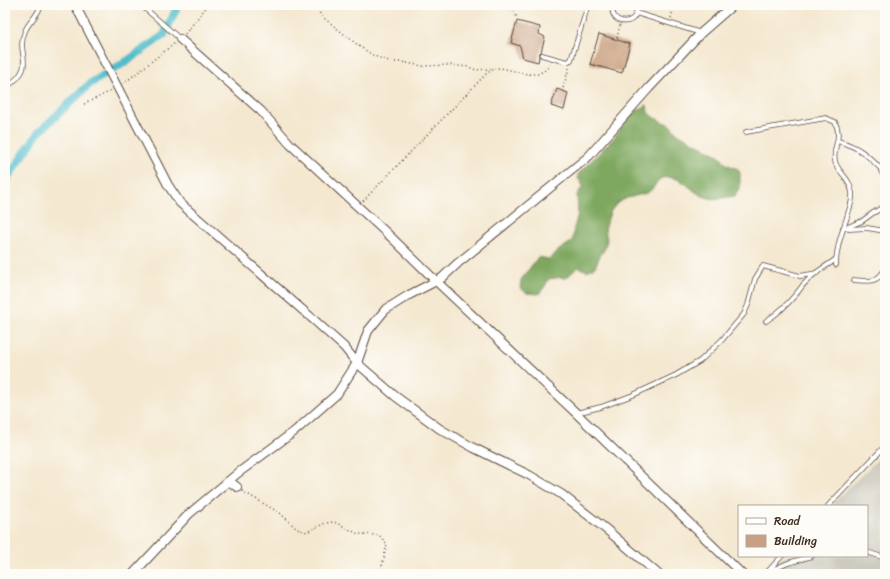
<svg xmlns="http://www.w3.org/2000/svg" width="890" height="579" viewBox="0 0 890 579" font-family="Sriracha,sans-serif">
  <rect width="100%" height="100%" fill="#fdfcf7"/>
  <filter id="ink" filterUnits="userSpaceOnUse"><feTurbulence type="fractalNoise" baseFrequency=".025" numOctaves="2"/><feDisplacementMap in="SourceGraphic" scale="8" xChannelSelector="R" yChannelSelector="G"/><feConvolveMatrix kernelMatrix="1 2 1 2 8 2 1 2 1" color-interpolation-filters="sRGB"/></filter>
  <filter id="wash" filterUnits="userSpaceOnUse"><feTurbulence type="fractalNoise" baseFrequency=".012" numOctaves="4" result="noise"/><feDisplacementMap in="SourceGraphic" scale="16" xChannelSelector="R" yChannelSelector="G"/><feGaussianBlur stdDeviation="0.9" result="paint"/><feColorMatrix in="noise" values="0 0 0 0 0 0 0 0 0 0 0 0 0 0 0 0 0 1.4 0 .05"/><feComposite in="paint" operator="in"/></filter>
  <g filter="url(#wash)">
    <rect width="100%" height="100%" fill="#f4e8d0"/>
    <path fill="#c8c4b8" d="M885,452v122h-117l16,-18h83v-50h-37z"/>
    <path fill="#7ea75f" stroke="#5c683e" d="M647,105l1,8 14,9 7,2 8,9 41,22 8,9 12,5 2,4v13l-5,10c-8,1 -18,4 -26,2 -20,-4 -22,-24 -48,-20l-10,12 -4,3 -20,5 -10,5 -7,9 -5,17 2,11 -3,10 -4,6 -5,11 -8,4 -9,-4 -13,12 -3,-2 -14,2 -3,7 -6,8 -12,-1 -7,-5 1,-8 17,-23 11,2 10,-9 11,-7 3,-4 1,-11 4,-14 -1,-19 6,-9 -5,-8v-4l36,-36 17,-24z"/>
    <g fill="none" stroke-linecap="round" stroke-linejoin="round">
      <path stroke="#51bdcc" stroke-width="8" d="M5,182l33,-49 53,-50 36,-22 37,-26 14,-30"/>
    </g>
    <g id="blocks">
      <g fill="#c9a081">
        <path d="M517,21l23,6 -1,7 6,3 -4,15 -2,2v3l-1,5 -15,-4 -3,-12 -9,-3z"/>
        <path d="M599,34l31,10 -8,29 -32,-9z"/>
        <path d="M557,89l11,4 -4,17 -13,-4z"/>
      </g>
    </g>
  </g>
  <g filter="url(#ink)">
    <use href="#blocks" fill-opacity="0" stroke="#574639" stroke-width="1"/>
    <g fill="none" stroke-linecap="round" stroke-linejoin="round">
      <defs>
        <g id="service">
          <path d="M141,5l39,34"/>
          <path d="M606,5l6,2"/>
          <path d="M613,5c-5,22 28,22 23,0"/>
          <path d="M636,13l65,20"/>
          <path d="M542,55l25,7 4,-2 17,-55"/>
          <path d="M5,88c35,-24 9,-31 20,-57 4,-10 13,-15 16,-26"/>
          <path d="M746,132l80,-14 9,4c8,17 -3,24 0,39 2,11 15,16 17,32 1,9 -3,16 -5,24 -5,16 -11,31 -11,48"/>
          <path d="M838,141c24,7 30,15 47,32"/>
          <path d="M881,171l4,7"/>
          <path d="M843,229l19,-8 11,-8 12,-7"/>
          <path d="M849,229l18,-1 18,3"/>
          <path d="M854,280c14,1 23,4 31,-11"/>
          <path d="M766,321c11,-7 22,-17 30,-27 4,-4 6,-9 10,-12 8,-10 20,-15 30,-23"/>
          <path d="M576,413l25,-6 32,-12 43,-20 24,-14 22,-21 22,-26 4,-9 7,-26 8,-13 37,10 17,-3"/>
          <path d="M828,506l57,-60"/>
          <path d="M867,552l18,6"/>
          <path d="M769,570l13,-14"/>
          <path d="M763,574l25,-11 24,-7"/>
        </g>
        <g id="minor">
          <path d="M75,5l93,180 12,18 134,117 30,27 13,16 38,33 45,33 34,19 55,27 32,19 46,36 51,44"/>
          <path d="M180,39l81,72 29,33 102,94 44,43 140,132 166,161"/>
          <path d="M229,481l8,6"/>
          <path d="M133,574l56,-60 49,-41 57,-42 42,-37 20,-31 11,-32 17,-21 24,-15 33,-17 16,-15 131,-107 60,-68 52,-55 32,-28"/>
        </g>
      </defs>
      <use href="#service" stroke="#574639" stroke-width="5.5"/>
      <use href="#minor" stroke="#574639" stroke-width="10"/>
      <g stroke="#574639" stroke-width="1.5" stroke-dasharray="1 3" stroke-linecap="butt">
        <path d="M318,5l2,10 39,31 15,10 18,6h9l22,4 27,-1 19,2 7,3 25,-2 26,6h11l9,-5 3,-6"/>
        <path d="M510,5l8,14"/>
        <path d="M671,18l3,-13"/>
        <path d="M185,34l23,-29"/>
        <path d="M617,38l3,-13"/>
        <path d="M123,84l52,-41"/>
        <path d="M563,88l6,-20"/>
        <path d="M84,104l27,-13"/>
        <path d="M363,201l124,-128 7,-4"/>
        <path d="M242,491l38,22 17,16 10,3 18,-9 9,-1 11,5 13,7 21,1 8,9 -7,30"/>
      </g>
      <use href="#service" stroke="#fff" stroke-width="4"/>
      <use href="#minor" stroke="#fff" stroke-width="8"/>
    </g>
  </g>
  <rect width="890" height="579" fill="none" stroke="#fdfcf7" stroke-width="20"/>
  <rect x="738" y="505" width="130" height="52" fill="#fdfcf7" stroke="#afa8a0"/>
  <rect x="746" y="518" width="20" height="6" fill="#ffffff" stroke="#afa8a0"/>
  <text x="774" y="525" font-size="12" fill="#3b2a1e">Road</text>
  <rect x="746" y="535" width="20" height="12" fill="#c9a081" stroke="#afa8a0"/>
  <text x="774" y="545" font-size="12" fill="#3b2a1e">Building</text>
</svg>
